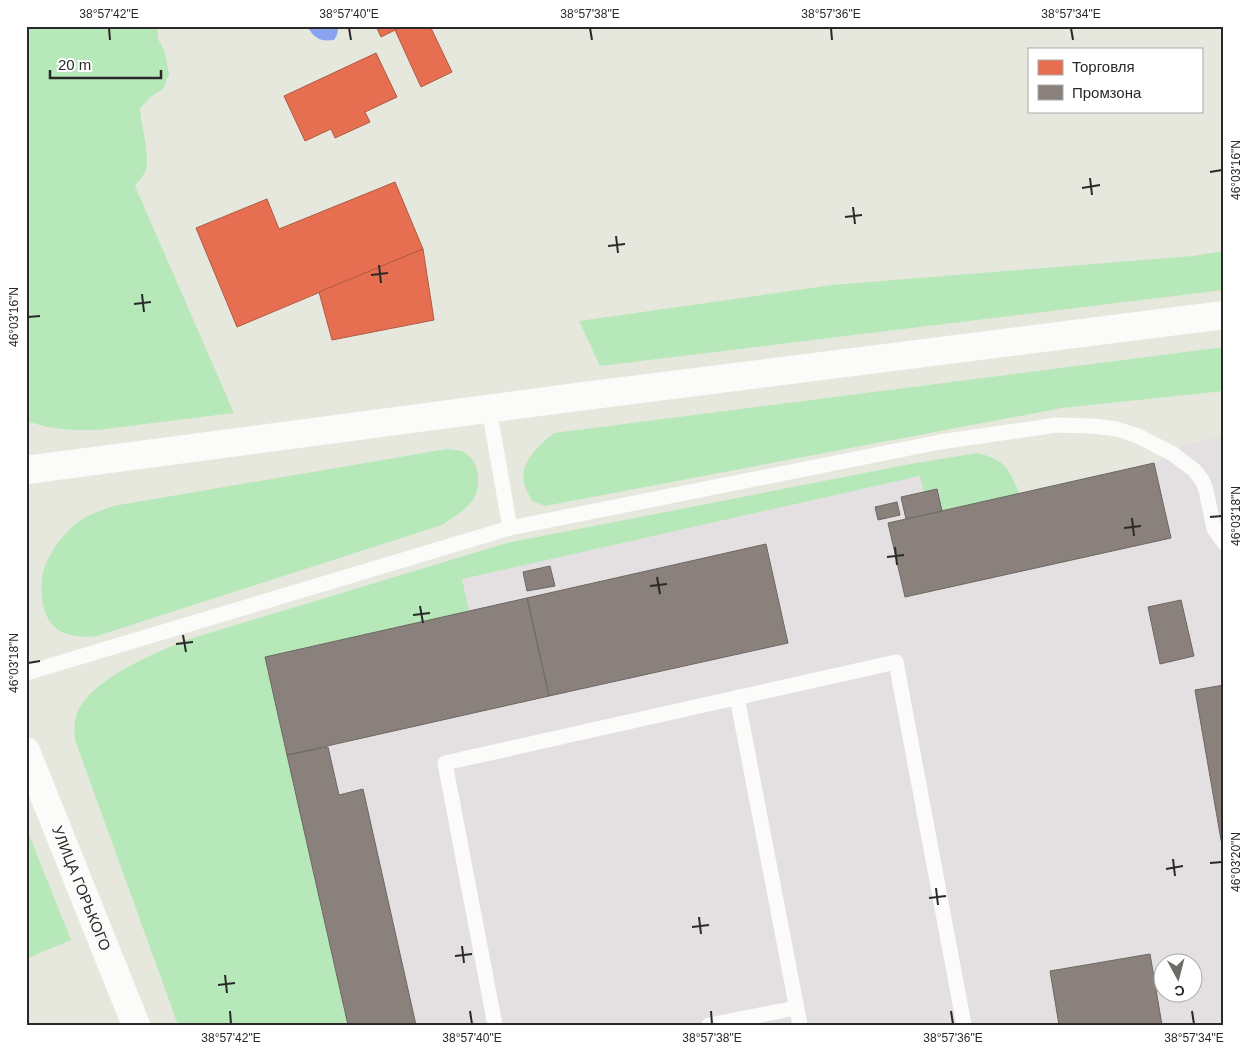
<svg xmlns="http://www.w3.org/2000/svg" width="1250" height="1051" viewBox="0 0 1250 1051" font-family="Arial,sans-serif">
  <rect width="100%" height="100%" fill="#e7e8dd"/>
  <path fill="#e4e0e1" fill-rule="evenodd" d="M1224,436v589h-876l-83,-368 204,-46 -7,-32 459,-103 16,13 5,22 212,-48 32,-18zM1162,964h30v30h-30z"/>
  <g fill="#b7e8ba">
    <path d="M26,26h132v13l7,13 4,22 -6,15 -14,9 -9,11c1,14 10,49 6,60 -1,6 -8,12 -11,17l99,227 -137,17h-25l-25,-3 -21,-6z"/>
    <path d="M1224,251v39l-624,76 -21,-45 253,-36 360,-29z"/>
    <path d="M1224,347v44l-162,17 -517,98 -13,-5c-2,-5 -6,-10 -7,-15 -8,-22 14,-41 29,-53z"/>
    <path d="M447,449c5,1 11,1 15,2 18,8 20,34 11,49 -8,11 -20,17 -31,25l-345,111c-31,3 -51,-5 -55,-38 -1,-8 -1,-18 1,-26 5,-17 17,-34 29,-45 12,-11 27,-16 41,-21z"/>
    <path d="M977,453c29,7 31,15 43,41l-78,17 -5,-22 -13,3 -4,-16 -458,103 7,32 -204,46 83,368h-170l-103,-285c-1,-12 -1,-23 5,-33 17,-30 75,-54 106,-67l321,-97 409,-80z"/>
    <path d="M26,827l45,113 -45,19z"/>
  </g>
  <path fill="#8aa3f0" d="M307,26h34l-3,3 -1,6 -3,5c-14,2 -20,-2 -27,-14z"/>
  <g fill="#e76f51" stroke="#ae5a45">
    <path d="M376,26h27l-22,11z"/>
    <path d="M403,26h27l22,46 -31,15 -26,-57z"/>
    <path d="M376,53l21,44 -32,15 5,10 -35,16 -4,-9 -26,12 -21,-45z"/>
    <path d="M395,182l28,67 -186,78 -41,-99 71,-29 12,30z"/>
    <path d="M423,249l11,71 -102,20 -13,-48z"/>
  </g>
  <g fill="#8a817c" stroke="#6d6763">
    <path d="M1154,463l17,75 -266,59 -17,-74z"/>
    <path d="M937,489l5,22 -36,8 -5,-22z"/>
    <path d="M897,502l3,13 -22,5 -3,-13z"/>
    <path d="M766,544l22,99 -239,53 -22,-98z"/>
    <path d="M550,566l5,20 -28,5 -4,-19z"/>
    <path d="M527,598l22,98 -262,59 -22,-98z"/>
    <path d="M1181,600l13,56 -34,8 -12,-57z"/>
    <path d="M1224,685v172l-29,-167z"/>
    <path d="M328,747l11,48 24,-6 53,236h-68l-61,-270z"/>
    <path d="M1150,954l12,71h-103l-9,-54z"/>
  </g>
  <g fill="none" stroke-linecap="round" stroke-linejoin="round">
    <g stroke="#fbfcfa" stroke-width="15">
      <path d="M489,409l21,119"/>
      <path d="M26,673l484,-145 430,-86 117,-17 36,1 24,3 21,7 35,18 21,16 8,10 4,10 8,39 10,14"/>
      <path d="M737,697l63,328"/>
      <path d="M495,1025l-50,-262 451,-101 68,363"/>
      <path d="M709,1025l87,-17"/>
    </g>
    <g stroke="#fbfcfa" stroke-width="28">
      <path d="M26,470l543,-72 655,-83"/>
      <path id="s1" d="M26,751l110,274"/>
    </g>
  </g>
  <path fill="none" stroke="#292929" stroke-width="2" d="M109,28l1,12M349,28l2,12M590,28l2,12M831,28l1,12M1071,28l2,12M1210,172l12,-2M1090,178l2,17M1082,188l18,-3M853,207l2,17M845,217l17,-2M616,236l2,17M608,246l17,-2M379,265l2,18M371,275l17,-2M142,294l2,18M134,304l17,-2M28,317l12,-1M1210,517l12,-1M1132,518l2,18M1124,528l17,-2M895,547l2,18M887,557l17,-2M657,577l3,17M650,586l17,-2M420,606l3,17M413,615l17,-2M183,635l3,17M176,644l17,-2M28,663l12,-2M1173,859l2,17M1210,863l12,-1M1166,869l17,-3M936,888l2,17M929,898l17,-2M699,917l2,17M692,927l17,-2M462,946l2,17M455,956l17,-2M225,975l2,18M218,985l17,-2M230,1011l1,13M470,1011l2,13M711,1011l1,13M951,1011l2,13M1192,1011l2,13"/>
  <g text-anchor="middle" stroke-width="5" stroke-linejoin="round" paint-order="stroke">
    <g font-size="15" fill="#292929" stroke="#fff">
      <text dy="5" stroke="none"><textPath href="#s1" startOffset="148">УЛИЦА ГОРЬКОГО</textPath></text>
    </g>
  </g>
  <rect width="1250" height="1051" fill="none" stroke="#ffffff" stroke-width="55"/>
  <rect x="1028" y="48" width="175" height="65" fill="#ffffff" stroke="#a9a9a9"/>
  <rect x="1038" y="60" width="25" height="15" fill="#e76f51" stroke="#a9a9a9"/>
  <text x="1072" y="72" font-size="15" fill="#292929">Торговля</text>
  <rect x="1038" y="85" width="25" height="15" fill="#8a817c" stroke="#a9a9a9"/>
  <text x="1072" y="98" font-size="15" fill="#292929">Промзона</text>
  <g transform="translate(1178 978) rotate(173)"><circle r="24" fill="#ffffff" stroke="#a9a9a9"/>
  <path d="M0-4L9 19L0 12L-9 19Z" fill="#6c6c68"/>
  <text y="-8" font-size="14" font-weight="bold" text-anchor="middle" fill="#292929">С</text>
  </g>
  <path d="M50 70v8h111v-8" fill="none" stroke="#292929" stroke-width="2.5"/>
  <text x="58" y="70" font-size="15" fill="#292929" stroke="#ffffff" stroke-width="4" paint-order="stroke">20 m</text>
  <rect x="28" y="28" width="1194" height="996" fill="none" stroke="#292929" stroke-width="2"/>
  <g font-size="12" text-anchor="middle" fill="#292929">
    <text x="109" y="18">38°57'42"E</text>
    <text x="349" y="18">38°57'40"E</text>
    <text x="590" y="18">38°57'38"E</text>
    <text x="831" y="18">38°57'36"E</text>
    <text x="1071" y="18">38°57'34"E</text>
    <text transform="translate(1236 170) rotate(-90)" y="4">46°03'16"N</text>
    <text transform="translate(14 317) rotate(-90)" y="4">46°03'16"N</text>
    <text transform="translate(1236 516) rotate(-90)" y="4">46°03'18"N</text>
    <text transform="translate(14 663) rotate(-90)" y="4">46°03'18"N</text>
    <text transform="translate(1236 862) rotate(-90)" y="4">46°03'20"N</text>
    <text x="231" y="1042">38°57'42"E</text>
    <text x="472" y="1042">38°57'40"E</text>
    <text x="712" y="1042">38°57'38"E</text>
    <text x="953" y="1042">38°57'36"E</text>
    <text x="1194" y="1042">38°57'34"E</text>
  </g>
</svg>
